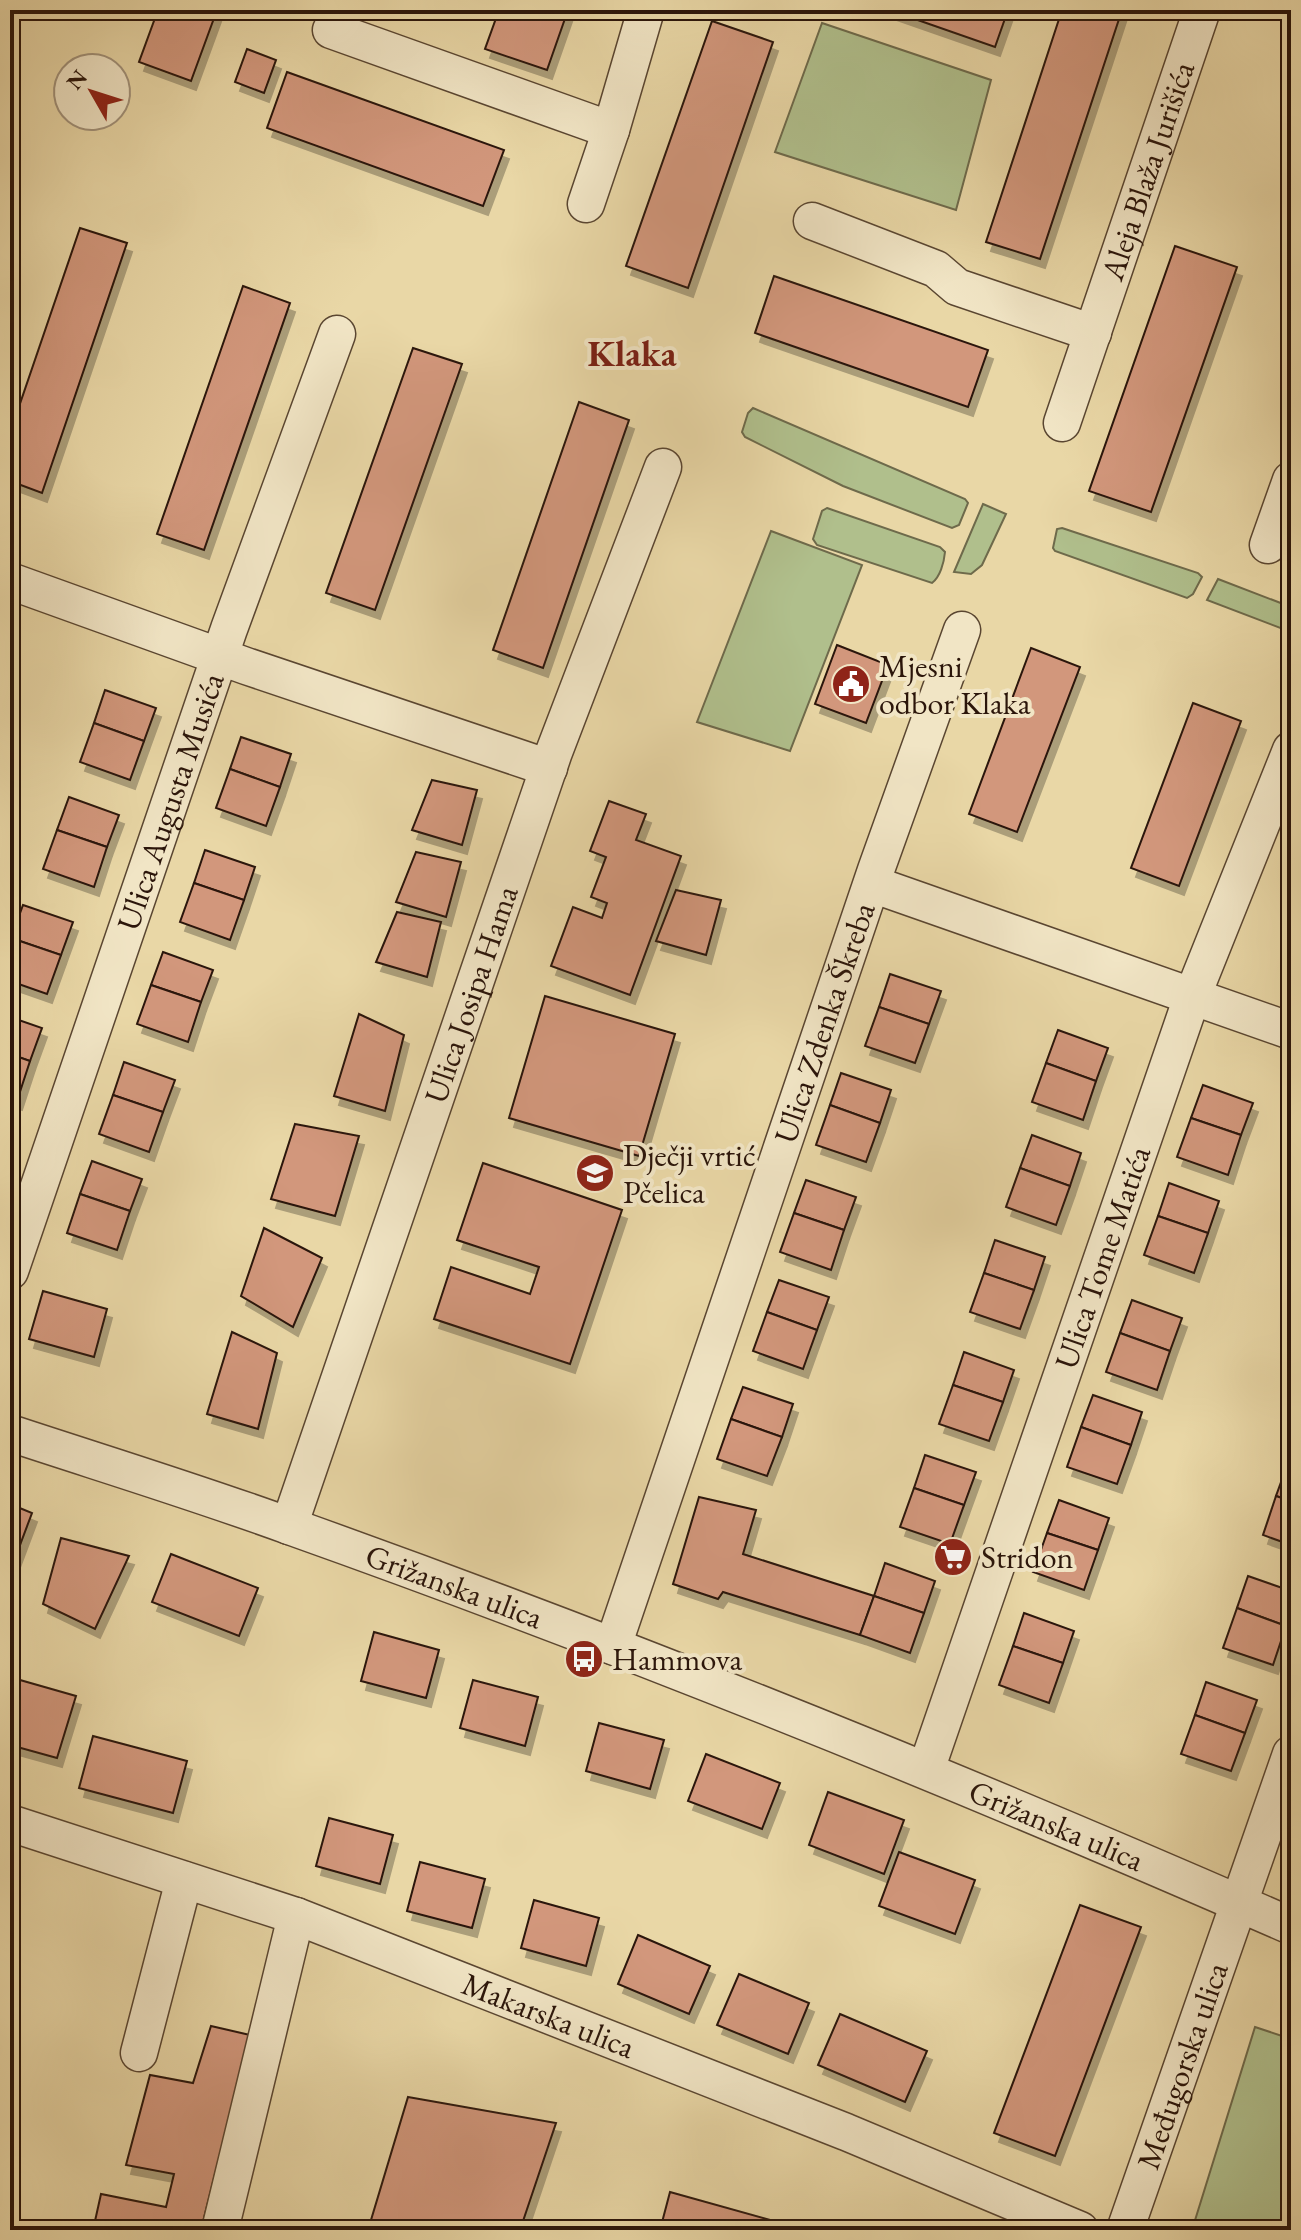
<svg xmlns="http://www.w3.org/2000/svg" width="1301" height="2240" viewBox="0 0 1301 2240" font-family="'EB Garamond',serif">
  <defs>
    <filter id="shadow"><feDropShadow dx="5" dy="9" stdDeviation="0" flood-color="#0004"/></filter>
  </defs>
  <rect width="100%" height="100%" fill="#e9d7a6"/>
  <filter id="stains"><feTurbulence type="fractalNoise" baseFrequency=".0025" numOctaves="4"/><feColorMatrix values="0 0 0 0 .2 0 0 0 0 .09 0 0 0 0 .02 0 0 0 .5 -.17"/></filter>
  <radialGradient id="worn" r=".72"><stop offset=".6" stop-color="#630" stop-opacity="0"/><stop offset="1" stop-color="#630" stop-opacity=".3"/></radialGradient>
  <g fill="#b0bf8c" stroke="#6e6a4b" stroke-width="2">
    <path d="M822,23l169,57 -35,130 -181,-58z"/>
    <path d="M753,408l212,91 3,4 -9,22 -7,3 -109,-42 -98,-49 -3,-5 6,-19z"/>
    <path d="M983,504l23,10 -24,51 -11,9 -17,-2z"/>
    <path d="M827,508l113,39 5,5c-1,11 -5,25 -13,31l-115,-38 -4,-6 9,-28z"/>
    <path d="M1062,528l136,45 4,4 -9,17 -6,4 -132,-47 -2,-3 4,-19z"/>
    <path d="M771,531l91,34 -72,186 -93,-29z"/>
    <path d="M1218,579l73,28v25l-84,-32z"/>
    <path d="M1255,2027l36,12v191h-99z"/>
  </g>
  <g fill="#d2977b" stroke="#2b150a" stroke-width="2" filter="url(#shadow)">
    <path d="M158,10h59l-26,71 -52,-19z"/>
    <path d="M499,10h69l-21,60 -62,-21z"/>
    <path d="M889,10h119l-13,37z"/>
    <path d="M1062,10h60l-82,249 -54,-17z"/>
    <path d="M712,21l61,21 -85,246 -62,-22z"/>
    <path d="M247,49l29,11 -12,33 -29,-11z"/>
    <path d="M287,72l217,78 -21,56 -216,-78z"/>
    <path d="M80,228l47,15 -85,250 -32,-12v-48z"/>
    <path d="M1175,246l62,21 -86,245 -62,-21z"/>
    <path d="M774,276l214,74 -20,57 -213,-74z"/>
    <path d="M243,286l47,17 -86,247 -47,-16z"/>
    <path d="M413,348l49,16 -87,246 -49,-17z"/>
    <path d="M579,402l50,18 -86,248 -50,-18z"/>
    <path d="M837,645l51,20 -22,58 -51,-19z"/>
    <path d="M1031,648l49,19 -63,165 -48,-18z"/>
    <path d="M105,690l51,18 -12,33 -50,-18z"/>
    <path d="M1193,703l48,18 -62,165 -48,-18z"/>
    <path d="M94,723l50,18 -14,39 -50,-18z"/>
    <path d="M241,737l50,17 -11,33 -50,-18z"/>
    <path d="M230,769l50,18 -14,39 -50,-18z"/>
    <path d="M432,780l45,10 -15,55 -50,-15z"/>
    <path d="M69,797l50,18 -12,32 -50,-17z"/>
    <path d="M609,801l37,13 -10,26 45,16 -51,139 -79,-29 22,-59 29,11 5,-15 -16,-6 15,-40 -16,-6z"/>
    <path d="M57,830l50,17 -13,40 -51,-18z"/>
    <path d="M205,850l50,17 -11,33 -50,-17z"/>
    <path d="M416,852l45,10 -15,55 -50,-15z"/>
    <path d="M194,883l50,17 -14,40 -50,-18z"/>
    <path d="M676,890l45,10 -15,55 -50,-14z"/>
    <path d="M23,905l50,17 -12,33 -50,-17z"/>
    <path d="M397,912l44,10 -14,55 -51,-15z"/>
    <path d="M11,938l50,17 -14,39 -37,-13z"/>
    <path d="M163,952l50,18 -12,32 -50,-17z"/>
    <path d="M890,974l51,17 -12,33 -50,-17z"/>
    <path d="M151,985l50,17 -13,40 -51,-18z"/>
    <path d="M545,996l130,38 -36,122 -130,-38z"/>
    <path d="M879,1007l50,17 -14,39 -50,-17z"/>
    <path d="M359,1014l45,21 -19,76 -51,-15z"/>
    <path d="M10,1017l32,11 -12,33 -20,-7z"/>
    <path d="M1058,1030l50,18 -12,33 -50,-18z"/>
    <path d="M10,1054l20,7 -13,40 -7,-3z"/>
    <path d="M124,1062l51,18 -12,32 -50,-17z"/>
    <path d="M1046,1063l50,18 -13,39 -51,-18z"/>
    <path d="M841,1073l50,17 -11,33 -50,-18z"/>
    <path d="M1203,1085l50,18 -12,32 -50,-17z"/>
    <path d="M113,1095l50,17 -14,40 -50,-18z"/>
    <path d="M830,1105l50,18 -14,39 -50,-17z"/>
    <path d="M1191,1118l50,17 -13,40 -51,-18z"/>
    <path d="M295,1124l64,12 -24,80 -64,-17z"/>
    <path d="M1032,1135l49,18 -11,33 -50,-18z"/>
    <path d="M92,1161l50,18 -12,32 -50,-17z"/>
    <path d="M483,1163l139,47 -52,154 -136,-45 17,-52 79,27 9,-27 -82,-27z"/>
    <path d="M1020,1168l50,18 -14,39 -50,-18z"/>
    <path d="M806,1180l50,17 -12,33 -50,-17z"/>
    <path d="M1169,1183l50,18 -11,32 -50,-17z"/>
    <path d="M80,1194l50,17 -13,39 -50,-17z"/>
    <path d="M794,1213l50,17 -13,40 -51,-18z"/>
    <path d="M1158,1216l50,17 -14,40 -50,-18z"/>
    <path d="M264,1228l58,30 -29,69 -52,-31z"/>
    <path d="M995,1240l50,17 -11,33 -50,-17z"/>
    <path d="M984,1273l50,17 -14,39 -50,-17z"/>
    <path d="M779,1280l50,17 -12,33 -50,-18z"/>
    <path d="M43,1291l64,18 -13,48 -65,-18z"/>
    <path d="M1132,1300l50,18 -12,33 -50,-18z"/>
    <path d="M767,1312l50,18 -14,39 -50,-18z"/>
    <path d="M232,1332l45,21 -19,76 -51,-15z"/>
    <path d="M1120,1333l50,18 -13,39 -51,-18z"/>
    <path d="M964,1352l50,18 -11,32 -50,-17z"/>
    <path d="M953,1385l50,17 -14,39 -50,-17z"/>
    <path d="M743,1387l50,17 -11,33 -51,-18z"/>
    <path d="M1093,1395l49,17 -11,33 -50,-18z"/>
    <path d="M731,1419l51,18 -15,39 -50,-17z"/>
    <path d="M1081,1427l50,18 -14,39 -50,-17z"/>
    <path d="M925,1455l51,17 -12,33 -50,-17z"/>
    <path d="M1288,1463l3,1v37l-15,-5z"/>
    <path d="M914,1488l50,17 -14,39 -50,-17z"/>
    <path d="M1276,1496l15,5v44l-28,-10z"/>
    <path d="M699,1497l57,13 -13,44 131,42 -14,39 -137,-43 -5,7 -45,-15z"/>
    <path d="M1059,1500l50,18 -11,32 -51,-17z"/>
    <path d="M10,1504l22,9 -18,48 -4,-2z"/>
    <path d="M1047,1533l51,17 -14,40 -51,-18z"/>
    <path d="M61,1538l68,18 -34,73 -52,-25z"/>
    <path d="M171,1554l87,34 -19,48 -87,-34z"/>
    <path d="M885,1563l50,18 -11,32 -50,-17z"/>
    <path d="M1248,1576l43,15v22l-5,13 -49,-18z"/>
    <path d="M874,1596l50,17 -14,40 -50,-18z"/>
    <path d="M1237,1608l49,18 -13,39 -50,-17z"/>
    <path d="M1024,1613l50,18 -11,32 -50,-17z"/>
    <path d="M374,1632l65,18 -13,48 -65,-17z"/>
    <path d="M1013,1646l50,17 -14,40 -50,-18z"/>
    <path d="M13,1678l63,18 -19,62 -47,-13v-58z"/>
    <path d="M473,1680l65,17 -13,49 -65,-18z"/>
    <path d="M1206,1682l51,18 -12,33 -50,-18z"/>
    <path d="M1195,1715l50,18 -14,38 -50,-17z"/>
    <path d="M599,1723l65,17 -14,49 -64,-18z"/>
    <path d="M93,1736l94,25 -14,52 -94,-25z"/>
    <path d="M706,1754l74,29 -18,46 -74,-28z"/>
    <path d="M828,1792l76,28 -20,54 -75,-29z"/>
    <path d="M329,1818l64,17 -13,49 -64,-18z"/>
    <path d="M899,1852l76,28 -20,54 -76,-28z"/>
    <path d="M420,1862l65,17 -13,49 -65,-17z"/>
    <path d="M534,1900l65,18 -13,48 -65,-18z"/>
    <path d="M1080,1905l61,22 -86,229 -61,-23z"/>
    <path d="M638,1935l72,31 -21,48 -71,-30z"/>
    <path d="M739,1974l70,29 -21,51 -71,-29z"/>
    <path d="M840,2014l87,37 -22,51 -87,-37z"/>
    <path d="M211,2026l39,9 -49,195h-108l8,-36 65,13 8,-33 -48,-9 24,-90 43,8z"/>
    <path d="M408,2097l148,26 -36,107h-152z"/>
    <path d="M670,2192l136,38h-146z"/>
  </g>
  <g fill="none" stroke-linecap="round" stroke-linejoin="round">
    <defs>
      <g id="minor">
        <path d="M331,30l280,100"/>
        <path d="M586,204l25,-74 35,-120"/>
        <path d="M812,221l124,48 21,18 136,46"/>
        <path id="s1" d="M1062,423l140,-413"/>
        <path d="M1268,545l23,-65"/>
        <path d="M10,581l236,85 303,102"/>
        <path d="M872,884l419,147"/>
        <path id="s2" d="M10,1271l219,-642 108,-295"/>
        <path id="s3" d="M10,1433c94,31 189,60 282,94 337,120 670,255 999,399"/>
        <path id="s4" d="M289,1526l265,-774 109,-285"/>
        <path id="s5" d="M613,1646l263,-776 86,-240"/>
        <path id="s6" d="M926,1770l266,-773 99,-247"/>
        <path id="s7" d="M10,1823l286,93 550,216 234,98"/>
        <path d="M139,2053l45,-173"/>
        <path d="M220,2230l76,-314"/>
        <path id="s8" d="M1125,2230l166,-476"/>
      </g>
    </defs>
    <use href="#minor" stroke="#5a4631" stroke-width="39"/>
    <use href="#minor" stroke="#f1e5c5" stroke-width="36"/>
  </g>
  <defs>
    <symbol id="civic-disc" viewBox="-11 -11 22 22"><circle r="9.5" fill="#8f2418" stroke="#f1e5c5"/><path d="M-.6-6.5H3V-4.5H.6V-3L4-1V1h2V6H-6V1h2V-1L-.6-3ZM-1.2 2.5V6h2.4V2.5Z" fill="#fff"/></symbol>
    <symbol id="school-disc" viewBox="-11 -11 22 22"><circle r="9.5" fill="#8f2418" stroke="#f1e5c5"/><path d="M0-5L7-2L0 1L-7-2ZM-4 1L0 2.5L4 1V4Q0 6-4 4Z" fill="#fff"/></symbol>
    <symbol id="supermarket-disc" viewBox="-11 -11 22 22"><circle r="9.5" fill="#8f2418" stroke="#f1e5c5"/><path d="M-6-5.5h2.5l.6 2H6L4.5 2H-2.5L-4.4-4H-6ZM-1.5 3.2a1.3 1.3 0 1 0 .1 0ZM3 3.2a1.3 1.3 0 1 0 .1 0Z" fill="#fff"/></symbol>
    <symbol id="bus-disc" viewBox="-11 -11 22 22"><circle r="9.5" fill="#8f2418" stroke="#f1e5c5"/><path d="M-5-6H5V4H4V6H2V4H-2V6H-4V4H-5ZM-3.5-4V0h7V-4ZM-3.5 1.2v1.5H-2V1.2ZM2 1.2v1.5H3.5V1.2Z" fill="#fff"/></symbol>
  </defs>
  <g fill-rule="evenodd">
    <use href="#civic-disc" x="829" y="662" width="44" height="44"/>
    <use href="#school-disc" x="573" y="1151" width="44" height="44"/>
    <use href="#supermarket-disc" x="931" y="1535" width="44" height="44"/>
    <use href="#bus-disc" x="562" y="1637" width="44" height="44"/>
  </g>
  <g text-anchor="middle" stroke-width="8" stroke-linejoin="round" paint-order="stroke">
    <g font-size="32" fill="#2b150a" stroke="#f1e5c5">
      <text dy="11" stroke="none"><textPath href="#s1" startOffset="266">Aleja Blaža Jurišića</textPath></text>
      <text dy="11" stroke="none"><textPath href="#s2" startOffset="496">Ulica Augusta Musića</textPath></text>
      <text dy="11" stroke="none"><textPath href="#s4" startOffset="562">Ulica Josipa Hama</textPath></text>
      <text dy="11" stroke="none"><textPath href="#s5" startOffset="658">Ulica Zdenka Škreba</textPath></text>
      <text dy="11" stroke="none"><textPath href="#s6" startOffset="542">Ulica Tome Matića</textPath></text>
      <text dy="11" stroke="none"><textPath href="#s3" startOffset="470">Grižanska ulica</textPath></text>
      <text dy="11" stroke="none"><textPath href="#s3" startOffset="1118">Grižanska ulica</textPath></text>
      <text dy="11" stroke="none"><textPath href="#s7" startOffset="572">Makarska ulica</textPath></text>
      <text dy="11" stroke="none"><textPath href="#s8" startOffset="174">Međugorska ulica</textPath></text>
    </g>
    <g font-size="32" fill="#2b150a" stroke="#f1e5c5" text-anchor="start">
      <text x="879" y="677">Mjesni<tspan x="879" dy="37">odbor Klaka</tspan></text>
      <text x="623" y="1166">Dječji vrtić<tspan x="623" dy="37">Pčelica</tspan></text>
      <text x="981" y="1568">Stridon</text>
      <text x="612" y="1670">Hammova</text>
    </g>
    <g font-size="36" font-weight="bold" fill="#7a1f14" stroke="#f1e5c5">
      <text x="632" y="366">Klaka</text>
    </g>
  </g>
  <rect width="1301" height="2240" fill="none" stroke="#e9d7a6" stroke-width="40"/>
  <rect x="12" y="12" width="1277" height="2216" fill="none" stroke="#2b150a" stroke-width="4"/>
  <rect x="20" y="20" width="1261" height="2200" fill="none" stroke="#2b150a" stroke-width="2"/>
  <g transform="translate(92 92) rotate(309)"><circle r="38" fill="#f1e5c5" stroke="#a2927a" stroke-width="2"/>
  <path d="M0-6L14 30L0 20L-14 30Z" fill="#8f2418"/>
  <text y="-12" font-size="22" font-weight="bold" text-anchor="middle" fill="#2b150a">N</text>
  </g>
  <rect width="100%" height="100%" filter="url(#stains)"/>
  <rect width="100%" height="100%" fill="url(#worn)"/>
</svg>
